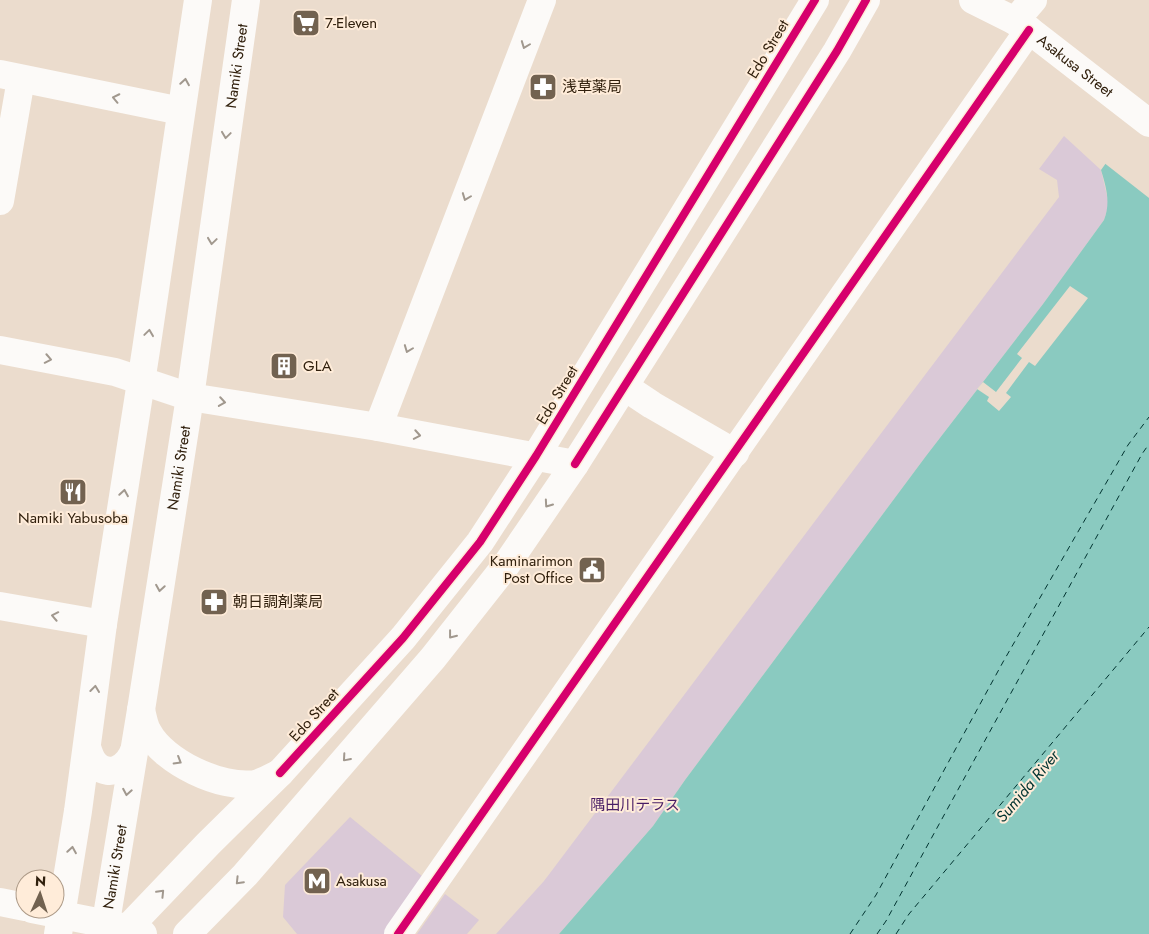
<svg xmlns="http://www.w3.org/2000/svg" width="1149" height="934" viewBox="0 0 1149 934" font-family="Jost,'Noto Sans JP',sans-serif">
  <rect width="100%" height="100%" fill="#ebdccd"/>
  <g fill="#dac9d7">
    <path d="M1064,136l37,34 7,30v7l-4,13 -61,84 -117,152 -241,324 -32,46 -94,108h-63l48,-53 515,-684 -2,-17 -18,-11z"/>
    <path d="M350,817l78,64 -42,53h-89l-14,-17 2,-32z"/>
    <path d="M445,894l34,26 -12,14h-50z"/>
  </g>
  <path fill="#8acac0" d="M1149,103v831h-590l94,-108 32,-46 241,-324 117,-152 61,-84c7,-18 2,-33 -3,-50z"/>
  <g fill="#ebdccd">
    <path d="M1149,101v97l-46,-36z"/>
    <path d="M1070,286l18,12 -53,68 -6,-4 -23,31 5,4 -12,14 -12,-10 2,-4 -12,-8 6,-7 13,10 26,-34 -5,-4z"/>
  </g>
  <g fill="none" stroke-linecap="round" stroke-linejoin="round">
    <g stroke="#013330" stroke-width="1" stroke-dasharray="6 5" stroke-linecap="butt">
      <path d="M850,934l26,-39 127,-233 125,-217 21,-28"/>
      <path d="M877,934l9,-13 256,-467 7,-10"/>
      <path d="M896,934l13,-20 240,-287"/>
    </g>
    <g stroke="#fcfaf8" stroke-width="28">
      <path d="M1015,21l18,-21"/>
      <path d="M0,74l181,37"/>
      <path d="M0,201l21,-122"/>
      <path d="M0,350l115,22 75,25 188,30 197,37"/>
      <path d="M625,387l27,18 83,48"/>
      <path d="M378,427l164,-427"/>
      <path d="M0,606l103,18"/>
      <path d="M398,934l631,-904"/>
    </g>
    <g stroke="#fcfaf8" stroke-width="28">
      <path d="M141,710c2,7 3,16 7,22 16,30 73,57 107,52 8,-2 17,-7 25,-11"/>
      <path d="M87,747c2,7 4,13 9,18 15,14 32,1 38,-14"/>
      <path d="M58,934l20,-123 25,-187 43,-274 52,-350"/>
      <path id="s1" d="M104,934l37,-224 49,-313 56,-397"/>
    </g>
    <g stroke="#fcfaf8" stroke-width="28">
      <path id="s2" d="M973,0l42,21 14,9 120,93"/>
      <path d="M0,902l25,5"/>
      <path d="M32,909l95,19 16,6"/>
    </g>
    <g stroke="#fcfaf8" stroke-width="28">
      <path d="M122,934l86,-90 72,-71 123,-135 77,-96 56,-86 279,-456"/>
      <path d="M187,934l58,-59 188,-217 71,-90 71,-104 262,-413 29,-51"/>
    </g>
    <defs>
      <g id="cycleway">
        <path d="M575,464l262,-413 29,-51"/>
        <path d="M280,773l123,-135 77,-96 56,-86 279,-456"/>
        <path d="M398,934l631,-904"/>
      </g>
    </defs>
    <use href="#cycleway" stroke="#ffecd9" stroke-width="11"/>
    <use href="#cycleway" stroke="#d6006c" stroke-width="8"/>
  </g>
  <defs><path id="oneway-chevron" d="M-2-3.5L2.5 0L-2 3.5" fill="none" stroke-width="1.6" stroke-linecap="round" stroke-linejoin="round" transform="scale(1.25)"/></defs>
  <g stroke="#a1988e">
    <use href="#oneway-chevron" transform="translate(525 45) rotate(111)"/>
    <use href="#oneway-chevron" transform="translate(185 82) rotate(-81)"/>
    <use href="#oneway-chevron" transform="translate(116 98) rotate(-168)"/>
    <use href="#oneway-chevron" transform="translate(226 135) rotate(98)"/>
    <use href="#oneway-chevron" transform="translate(466 197) rotate(111)"/>
    <use href="#oneway-chevron" transform="translate(212 241) rotate(98)"/>
    <use href="#oneway-chevron" transform="translate(149 333) rotate(-82)"/>
    <use href="#oneway-chevron" transform="translate(408 349) rotate(111)"/>
    <use href="#oneway-chevron" transform="translate(48 359) rotate(11)"/>
    <use href="#oneway-chevron" transform="translate(222 402) rotate(9)"/>
    <use href="#oneway-chevron" transform="translate(417 435) rotate(10)"/>
    <use href="#oneway-chevron" transform="translate(124 493) rotate(-81)"/>
    <use href="#oneway-chevron" transform="translate(548 504) rotate(125)"/>
    <use href="#oneway-chevron" transform="translate(160 588) rotate(99)"/>
    <use href="#oneway-chevron" transform="translate(55 616) rotate(-169)"/>
    <use href="#oneway-chevron" transform="translate(452 635) rotate(128)"/>
    <use href="#oneway-chevron" transform="translate(95 689) rotate(-83)"/>
    <use href="#oneway-chevron" transform="translate(346 758) rotate(131)"/>
    <use href="#oneway-chevron" transform="translate(178 761) rotate(31)"/>
    <use href="#oneway-chevron" transform="translate(127 792) rotate(100)"/>
    <use href="#oneway-chevron" transform="translate(72 850) rotate(-81)"/>
    <use href="#oneway-chevron" transform="translate(239 881) rotate(134)"/>
    <use href="#oneway-chevron" transform="translate(161 893) rotate(-46)"/>
  </g>
  <defs>
    <symbol id="supermarket-square" viewBox="-11 -11 22 22"><rect x="-9" y="-9" width="18" height="18" rx="4" fill="#726250" stroke="#ffecd9"/><path d="M-6-5.5h2.5l.6 2H6L4.5 2H-2.5L-4.4-4H-6ZM-1.5 3.2a1.3 1.3 0 1 0 .1 0ZM3 3.2a1.3 1.3 0 1 0 .1 0Z" fill="#fff"/></symbol>
    <symbol id="pharmacy-square" viewBox="-11 -11 22 22"><rect x="-9" y="-9" width="18" height="18" rx="4" fill="#726250" stroke="#ffecd9"/><path d="M-2-6h4v4h4v4h-4v4h-4v-4h-4v-4h4Z" fill="#fff"/></symbol>
    <symbol id="building-square" viewBox="-11 -11 22 22"><rect x="-9" y="-9" width="18" height="18" rx="4" fill="#726250" stroke="#ffecd9"/><path d="M-4-6H4V6H1V3H-1V6H-4ZM-2.5-4.3h1.7v1.8h-1.7ZM.8-4.3h1.7v1.8H.8ZM-2.5-1h1.7V.8h-1.7ZM.8-1h1.7V.8H.8Z" fill="#fff"/></symbol>
    <symbol id="restaurant-square" viewBox="-11 -11 22 22"><rect x="-9" y="-9" width="18" height="18" rx="4" fill="#726250" stroke="#ffecd9"/><path d="M-5-6h1v4h1v-4h1v4h1v-4h1v5L-1.5 .5V6h-2V.5L-5-1ZM5-6V6H3V1.5H1.5Q1.5-4 5-6Z" fill="#fff"/></symbol>
    <symbol id="civic-square" viewBox="-11 -11 22 22"><rect x="-9" y="-9" width="18" height="18" rx="4" fill="#726250" stroke="#ffecd9"/><path d="M-.6-6.5H3V-4.5H.6V-3L4-1V1h2V6H-6V1h2V-1L-.6-3ZM-1.2 2.5V6h2.4V2.5Z" fill="#fff"/></symbol>
    <symbol id="metro-square" viewBox="-11 -11 22 22"><rect x="-9" y="-9" width="18" height="18" rx="4" fill="#726250" stroke="#ffecd9"/><path d="M-5.5 5V-5H-3L0 0L3-5H5.5V5H3V-.5L0 4L-3-.5V5Z" fill="#fff"/></symbol>
  </defs>
  <g fill-rule="evenodd">
    <use href="#supermarket-square" x="290" y="7" width="32" height="32"/>
    <use href="#pharmacy-square" x="527" y="71" width="32" height="32"/>
    <use href="#building-square" x="268" y="350" width="32" height="32"/>
    <use href="#restaurant-square" x="57" y="476" width="32" height="32"/>
    <use href="#civic-square" x="576" y="554" width="32" height="32"/>
    <use href="#pharmacy-square" x="198" y="586" width="32" height="32"/>
    <use href="#metro-square" x="301" y="865" width="32" height="32"/>
  </g>
  <g text-anchor="middle" stroke-width="4" stroke-linejoin="round" paint-order="stroke">
    <g font-size="15" fill="#31200d" stroke="#ffecd9" text-anchor="start">
      <text x="325" y="28">7-Eleven</text>
      <text x="562" y="92">浅草薬局</text>
      <text x="303" y="371">GLA</text>
      <text x="73" y="523" text-anchor="middle">Namiki Yabusoba</text>
      <text x="573" y="566" text-anchor="end">Kaminarimon<tspan x="573" dy="17">Post Office</tspan></text>
      <text x="233" y="607">朝日調剤薬局</text>
      <text x="336" y="886">Asakusa</text>
    </g>
    <g font-size="15" fill="#31200d" stroke="#ffecd9">
      <text transform="translate(768 49) rotate(-59)" y="5">Edo Street</text>
      <text dy="5" stroke="none"><textPath href="#s2" startOffset="122">Asakusa Street</textPath></text>
      <text dy="5" stroke="none"><textPath href="#s1" startOffset="878">Namiki Street</textPath></text>
      <text transform="translate(557 395) rotate(-59)" y="5">Edo Street</text>
      <text dy="5" stroke="none"><textPath href="#s1" startOffset="472">Namiki Street</textPath></text>
      <text transform="translate(314 715) rotate(-48)" y="5">Edo Street</text>
      <text dy="5" stroke="none"><textPath href="#s1" startOffset="68">Namiki Street</textPath></text>
    </g>
    <g font-size="15" fill="#491e66" stroke="#ffecd9">
      <text x="635" y="810">隅田川テラス</text>
    </g>
    <g font-size="16" font-style="italic" fill="#013330" stroke="#ffecd9">
      <text transform="translate(1027 786) rotate(-50)" y="6">Sumida River</text>
    </g>
  </g>
  <g transform="translate(40 894) rotate(3)"><circle r="24" fill="#ffecd9" stroke="#ad9a87"/>
  <path d="M0-4L9 19L0 12L-9 19Z" fill="#726250"/>
  <text y="-8" font-size="14" font-weight="bold" text-anchor="middle" fill="#31200d">N</text>
  </g>
</svg>
